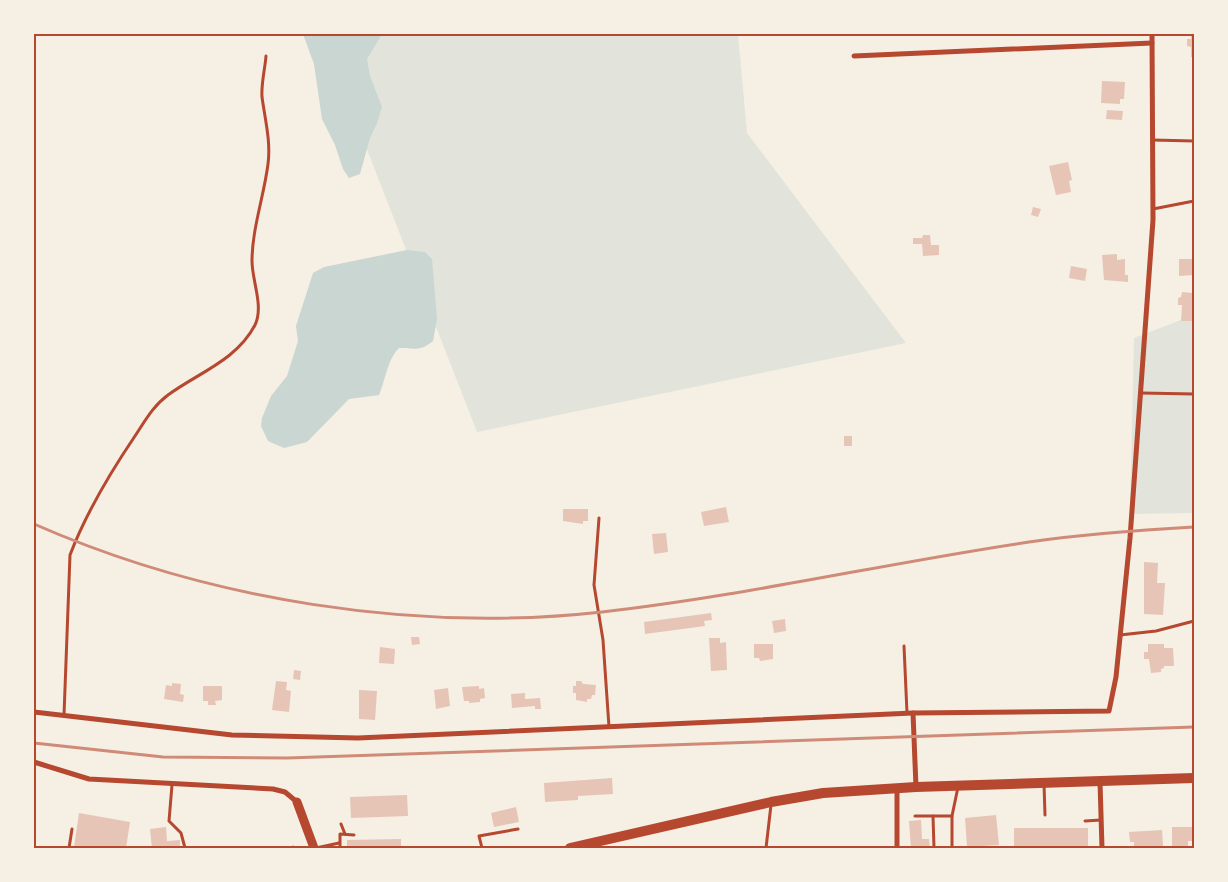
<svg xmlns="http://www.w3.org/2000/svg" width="1228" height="882" viewBox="0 0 1228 882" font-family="'Open Sans',sans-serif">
  <rect width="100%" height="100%" fill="#f6efe4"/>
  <g fill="#e2e4dc">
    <path d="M322,34h416l9,99 159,210 -429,89z"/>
    <path d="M1194,315v198l-64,1 4,-176z"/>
  </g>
  <g fill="#c9d6d2">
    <path d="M303,34h79l-15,25 3,17 12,31 -5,16 -7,15 -10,36 -11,4 -6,-9 -8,-24 -13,-26 -8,-55z"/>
    <path d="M407,250l18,2 7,7 5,60 -4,22c-15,12 -17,6 -34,7 -12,12 -13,31 -20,47l-30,4 -42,43 -23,6 -16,-7 -7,-15 1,-8 9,-22 16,-20 11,-35 -2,-15 17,-53 11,-6z"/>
  </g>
  <g fill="#e6c5b7">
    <path d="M1191,34h3v23h-3v-10l-4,-1v-7h4z"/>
    <path d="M1102,81l23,1 -1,17h-4v5l-19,-1z"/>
    <path d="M1107,110l16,1 -1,9 -16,-1z"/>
    <path d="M1068,162l4,18 -3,1 2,11 -15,3 -7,-29z"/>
    <path d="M1033,207l8,2 -3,8 -7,-2z"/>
    <path d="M923,235h7l1,10h8v10l-16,1 -1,-12h-9v-6h9z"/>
    <path d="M1117,254v6l8,-1v16h3v7l-24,-2 -2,-25z"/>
    <path d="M1179,259h15v16l-15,1z"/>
    <path d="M1071,266l16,3 -2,12 -16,-3z"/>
    <path d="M1182,292l12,1v28h-13l1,-16h-4v-7l3,-1z"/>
    <rect x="844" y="436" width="8" height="10"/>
    <path d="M726,507l3,15 -25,4 -3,-14z"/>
    <path d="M563,509h25v12h-5v3l-20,-3z"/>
    <path d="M666,533l2,19 -14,2 -2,-20z"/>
    <path d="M1144,562l14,1 -1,20h8l-2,32 -19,-1z"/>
    <path d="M711,613l1,7 -8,1 1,5 -60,8 -1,-12z"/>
    <path d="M785,619l1,12 -12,2 -2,-12z"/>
    <path d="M411,637h8l1,7 -8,1z"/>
    <path d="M709,638h11v5l6,-1 1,28 -16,1z"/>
    <path d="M754,644h19v15l-13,2 -1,-3h-5z"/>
    <path d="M1148,644h16v4h9l1,18h-10v2l-3,1v3l-10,1 -2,-14h-5v-7h4z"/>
    <path d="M380,647l15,2 -1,15 -15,-1z"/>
    <path d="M294,670l7,1 -1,9 -7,-1z"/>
    <path d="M276,681l11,1 -1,8 5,1 -2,21 -17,-2z"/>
    <path d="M576,681h5l2,3 13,1 -1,10h-3l-1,4h-4v3l-11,-2v-7h-3v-7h3z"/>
    <path d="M172,683l9,1 -1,10 4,1 -1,7 -19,-3 2,-14 6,1z"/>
    <path d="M203,686h19v14l-7,1 1,4h-8v-4h-5z"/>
    <path d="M479,686v3l5,-1 1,10 -5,1v3l-11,1v-2h-5l-2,-14z"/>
    <path d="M448,688l2,18 -14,3 -2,-19z"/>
    <path d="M359,690l18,1 -2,29 -16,-1z"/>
    <path d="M525,693v6l15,-1 1,11h-6v-3l-23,2 -1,-14z"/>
    <path d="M612,778l1,16 -35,2v4l-33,2 -1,-19z"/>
    <path d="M407,795l1,21 -57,2 -1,-21z"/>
    <path d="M516,807l3,15 -25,5 -3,-14z"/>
    <path d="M79,813l51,9 -4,26h-52z"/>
    <path d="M996,815l3,30 -32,2 -2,-29z"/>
    <path d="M921,820l1,19h7l1,9h-19l-2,-27z"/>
    <path d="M166,827l1,14 13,-1v8h-28l-2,-19z"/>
    <path d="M1172,827h22v14h-6v6h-16z"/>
    <rect x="1014" y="828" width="74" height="20"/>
    <path d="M1162,830l1,16 -29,2v-6h-4l-1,-10z"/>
    <path d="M401,839v9h-54v-8z"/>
  </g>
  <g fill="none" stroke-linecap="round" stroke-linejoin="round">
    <g stroke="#b5482f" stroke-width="3">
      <path d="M1152,140l42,1"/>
      <path d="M1153,209l41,-8"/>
      <path d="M1141,393l53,1"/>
      <path d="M599,518l-5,67 9,55 6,87"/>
      <path d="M1120,635l36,-4 38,-10"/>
      <path d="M904,646l3,67"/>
      <path d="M64,715l6,-160c16,-42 40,-82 65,-119 10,-15 18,-30 33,-41 30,-22 69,-35 87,-70 9,-19 -3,-44 -3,-64 0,-32 12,-65 16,-97 3,-22 -3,-45 -6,-67 -1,-13 3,-28 4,-41"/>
      <path d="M1044,784l1,31"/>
      <path d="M172,785l-3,36 12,12 4,15"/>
      <path d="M915,816h37"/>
      <path d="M933,816l1,32"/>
      <path d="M1085,821l16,-1"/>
      <path d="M341,824l4,10"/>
      <path d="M293,847l1,1"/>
      <path d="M69,848l3,-19"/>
      <path d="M316,848l23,-5"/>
      <path d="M340,848v-14l14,1"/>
      <path d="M482,848l-3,-12 39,-7"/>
      <path d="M766,848l5,-43"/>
      <path d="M952,848v-32l6,-29"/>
    </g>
    <g stroke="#b5482f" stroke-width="5">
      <path d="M854,56l298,-13"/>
      <path d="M34,712l198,23 126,3 555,-25 196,-2 7,-34 14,-139 23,-318 -1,-186"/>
      <path d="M913,713l3,74"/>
      <path d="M34,762l55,17 184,10 12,3 12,10"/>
      <path d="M1100,782l2,66"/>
      <path d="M897,788v60"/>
    </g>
    <path stroke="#b5482f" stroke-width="9" d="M297,802l17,46"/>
    <path stroke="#b5482f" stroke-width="10" d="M570,848l201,-46 52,-9 93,-6 278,-9"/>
    <g stroke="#cf8b77" stroke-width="3">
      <path d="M34,524c173,76 380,109 568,88 143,-16 284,-49 427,-70 55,-8 110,-12 165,-15"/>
      <path d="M34,743l129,14 124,1 907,-31"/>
    </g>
  </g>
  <rect width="1228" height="882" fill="none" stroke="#f6efe4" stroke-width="70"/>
  <rect x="35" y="35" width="1158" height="812" fill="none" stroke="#b5482f" stroke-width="2"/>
</svg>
